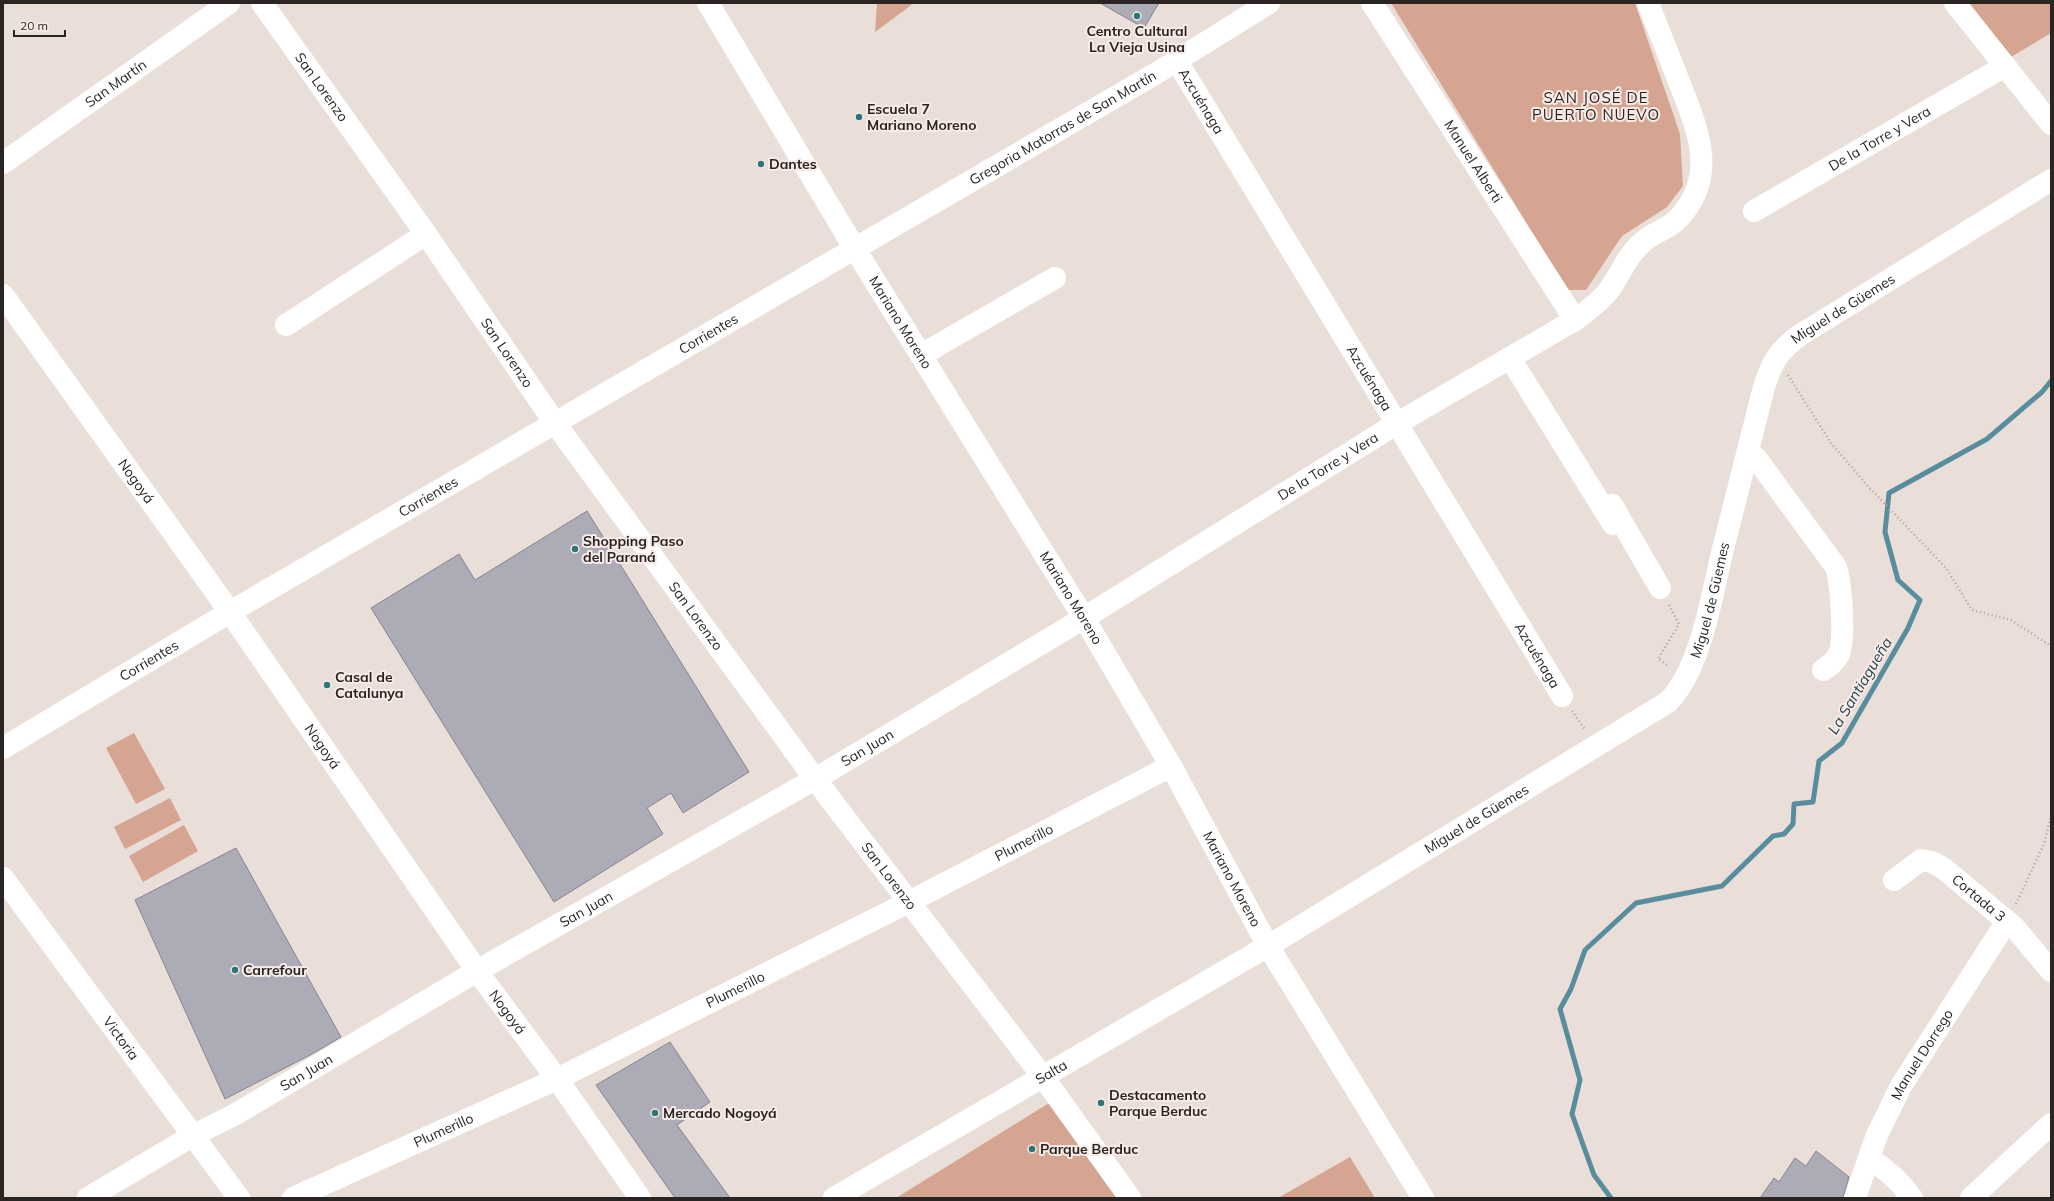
<svg xmlns="http://www.w3.org/2000/svg" width="2054" height="1201" viewBox="0 0 2054 1201" font-family="Mulish,sans-serif">
  <rect width="100%" height="100%" fill="#eaded9"/>
  <g fill="#d5a592">
    <path d="M877,3h37l-39,29z"/>
    <path d="M1391,3h244l45,131 3,52 -16,21 -45,29 -36,54h-18z"/>
    <path d="M1969,3h82v30l-40,24z"/>
    <path d="M134,733l31,56 -29,15 -30,-56z"/>
    <path d="M170,798l11,22 -56,29 -11,-22z"/>
    <path d="M184,825l14,26 -55,31 -14,-26z"/>
    <path d="M1054,1100l68,98h-226z"/>
    <path d="M1350,1157l25,41h-97z"/>
  </g>
  <g fill="none" stroke-linecap="round" stroke-linejoin="round">
    <path stroke="#588d9d" stroke-width="5" d="M1611,1198l-17,-23 -22,-61 8,-34 -20,-71 11,-20 14,-39 51,-47 86,-17 51,-50 11,-2 9,-10 1,-20 19,-2 6,-41 23,-18 66,-115 12,-28 -22,-20 -13,-48 4,-39 98,-54 55,-47 9,-11"/>
  </g>
  <g fill="#acacb6" stroke="#85858f">
    <path d="M1100,3h59l-15,25z"/>
    <path d="M587,511l162,261 -66,41 -12,-20 -24,15 16,26 -109,68 -183,-294 88,-54 16,26z"/>
    <path d="M236,848l105,189 -29,17 -87,45 -90,-199z"/>
    <path d="M670,1042l40,60 -33,23 53,73h-55l-79,-113z"/>
    <path d="M1816,1151l33,26 -6,21h-83l14,-20 5,4 16,-24 11,8z"/>
  </g>
  <g fill="none" stroke-linecap="round" stroke-linejoin="round">
    <g stroke="#aba19d" stroke-width="2.5" stroke-dasharray="1 3" stroke-linecap="butt">
      <path d="M1788,375l43,68 34,40 81,85 26,42 39,10 40,26"/>
      <path d="M1669,605l10,19 -21,35 11,7"/>
      <path d="M1572,711l13,19"/>
      <path d="M2016,904l28,-60 7,-28"/>
    </g>
    <g stroke="#fff" stroke-width="22">
      <path id="s1" d="M262,3l164,231 129,189 260,356 228,298 87,121"/>
      <path id="s2" d="M708,3l147,246 229,369 87,148 97,180 155,252"/>
      <path id="s3" d="M1372,3l203,317"/>
      <path d="M1955,3l96,121"/>
      <path id="s4" d="M1177,61l385,635"/>
      <path id="s5" d="M3,163l226,-160"/>
      <path id="s6" d="M1754,211l251,-145"/>
      <path id="s7" d="M3,295l227,317 247,359 80,108 83,119"/>
      <path d="M286,325l140,-91"/>
      <path d="M921,355l134,-77"/>
      <path d="M1510,358l103,166"/>
      <path d="M1748,452l8,6 80,109c5,16 10,75 2,89 -4,7 -9,10 -15,14"/>
      <path d="M1612,505l48,83"/>
      <path id="s8" d="M3,748l227,-136 925,-538 114,-71"/>
      <path id="s9" d="M3,878l236,320"/>
      <path id="s10" d="M1894,880l27,-20 11,2 11,6 72,60 36,43"/>
      <path d="M1869,1158c17,11 31,23 43,40"/>
      <path id="s11" d="M88,1198l104,-62 44,-22 241,-143 338,-192 269,-161 312,-194 179,-104c12,-9 25,-18 34,-30 12,-16 19,-37 35,-49 10,-9 24,-12 33,-21 43,-44 20,-92 1,-141 -10,-25 -20,-51 -30,-76"/>
      <path id="s12" d="M293,1198l264,-119 352,-177 262,-136"/>
      <path id="s13" d="M834,1198l434,-252 400,-244c33,-33 44,-108 55,-153 14,-54 27,-108 41,-162 8,-25 14,-36 36,-52l251,-155"/>
      <path id="s14" d="M1855,1198l22,-63 24,-49 106,-165"/>
      <path d="M1971,1198l80,-74"/>
    </g>
  </g>
  <g fill="#2c7679" stroke="#f8ebe7" stroke-width="1.5">
    <circle cx="1137" cy="16" r="4"/>
    <circle cx="859" cy="117" r="4"/>
    <circle cx="761" cy="164" r="4"/>
    <circle cx="575" cy="549" r="4"/>
    <circle cx="327" cy="685" r="4"/>
    <circle cx="235" cy="970" r="4"/>
    <circle cx="1101" cy="1103" r="4"/>
    <circle cx="655" cy="1113" r="4"/>
    <circle cx="1032" cy="1149" r="4"/>
  </g>
  <g text-anchor="middle" stroke-width="4" stroke-linejoin="round" paint-order="stroke">
    <g font-size="14" font-weight="bold" fill="#2a2523" stroke="#f8ebe7" text-anchor="start">
      <text x="1137" y="36" text-anchor="middle">Centro Cultural<tspan x="1137" dy="16">La Vieja Usina</tspan></text>
      <text x="867" y="114">Escuela 7<tspan x="867" dy="16">Mariano Moreno</tspan></text>
      <text x="769" y="169">Dantes</text>
      <text x="583" y="546">Shopping Paso<tspan x="583" dy="16">del Paraná</tspan></text>
      <text x="335" y="682">Casal de<tspan x="335" dy="16">Catalunya</tspan></text>
      <text x="243" y="975">Carrefour</text>
      <text x="1109" y="1100">Destacamento<tspan x="1109" dy="16">Parque Berduc</tspan></text>
      <text x="663" y="1118">Mercado Nogoyá</text>
      <text x="1040" y="1154">Parque Berduc</text>
    </g>
    <g font-size="14" fill="#2a2523" stroke="#f8ebe7">
      <text dy="5" stroke="none"><textPath href="#s5" startOffset="138">San Martín</textPath></text>
      <text dy="5" stroke="none"><textPath href="#s1" startOffset="103">San Lorenzo</textPath></text>
      <text dy="5" stroke="none"><textPath href="#s4" startOffset="47">Azcuénaga</textPath></text>
      <text dy="5" stroke="none"><textPath href="#s8" startOffset="1228">Gregoria Matorras de San Martín</textPath></text>
      <text dy="5" stroke="none"><textPath href="#s6" startOffset="145">De la Torre y Vera</textPath></text>
      <text dy="5" stroke="none"><textPath href="#s3" startOffset="188">Manuel Alberti</textPath></text>
      <text dy="5" stroke="none"><textPath href="#s13" startOffset="1417">Miguel de Güemes</textPath></text>
      <text dy="5" stroke="none"><textPath href="#s2" startOffset="373">Mariano Moreno</textPath></text>
      <text dy="5" stroke="none"><textPath href="#s8" startOffset="818">Corrientes</textPath></text>
      <text dy="5" stroke="none"><textPath href="#s1" startOffset="427">San Lorenzo</textPath></text>
      <text dy="5" stroke="none"><textPath href="#s4" startOffset="371">Azcuénaga</textPath></text>
      <text dy="5" stroke="none"><textPath href="#s11" startOffset="1440">De la Torre y Vera</textPath></text>
      <text dy="5" stroke="none"><textPath href="#s7" startOffset="229">Nogoyá</textPath></text>
      <text dy="5" stroke="none"><textPath href="#s8" startOffset="494">Corrientes</textPath></text>
      <text dy="5" stroke="none"><textPath href="#s2" startOffset="697">Mariano Moreno</textPath></text>
      <text dy="5" stroke="none"><textPath href="#s13" startOffset="1082">Miguel de Güemes</textPath></text>
      <text dy="5" stroke="none"><textPath href="#s1" startOffset="751">San Lorenzo</textPath></text>
      <text dy="5" stroke="none"><textPath href="#s4" startOffset="695">Azcuénaga</textPath></text>
      <text dy="5" stroke="none"><textPath href="#s8" startOffset="170">Corrientes</textPath></text>
      <text dy="5" stroke="none"><textPath href="#s7" startOffset="553">Nogoyá</textPath></text>
      <text dy="5" stroke="none"><textPath href="#s11" startOffset="900">San Juan</textPath></text>
      <text dy="5" stroke="none"><textPath href="#s13" startOffset="746">Miguel de Güemes</textPath></text>
      <text dy="5" stroke="none"><textPath href="#s12" startOffset="813">Plumerillo</textPath></text>
      <text dy="5" stroke="none"><textPath href="#s1" startOffset="1075">San Lorenzo</textPath></text>
      <text dy="5" stroke="none"><textPath href="#s2" startOffset="1021">Mariano Moreno</textPath></text>
      <text dy="5" stroke="none"><textPath href="#s10" startOffset="104">Cortada 3</textPath></text>
      <text dy="5" stroke="none"><textPath href="#s11" startOffset="576">San Juan</textPath></text>
      <text dy="5" stroke="none"><textPath href="#s12" startOffset="489">Plumerillo</textPath></text>
      <text dy="5" stroke="none"><textPath href="#s7" startOffset="877">Nogoyá</textPath></text>
      <text dy="5" stroke="none"><textPath href="#s9" startOffset="199">Victoria</textPath></text>
      <text dy="5" stroke="none"><textPath href="#s14" startOffset="159">Manuel Dorrego</textPath></text>
      <text dy="5" stroke="none"><textPath href="#s11" startOffset="252">San Juan</textPath></text>
      <text dy="5" stroke="none"><textPath href="#s13" startOffset="251">Salta</textPath></text>
      <text dy="5" stroke="none"><textPath href="#s12" startOffset="165">Plumerillo</textPath></text>
    </g>
    <g font-size="15" letter-spacing="1" fill="#2a2523" stroke="#f8ebe7">
      <text x="1596" y="103">SAN JOSÉ DE<tspan x="1596" dy="17">PUERTO NUEVO</tspan></text>
    </g>
    <g font-size="15" font-style="italic" fill="#214650" stroke="#f8ebe7">
      <text transform="translate(1860 686) rotate(-59)" y="5">La Santiagueña</text>
    </g>
  </g>
  <rect width="2054" height="1201" fill="none" stroke="#2a2523" stroke-width="8"/>
  <path d="M14 30v6h51v-6" fill="none" stroke="#2a2523" stroke-width="2"/>
  <text x="20" y="30" font-size="12" fill="#2a2523" stroke="#f8ebe7" stroke-width="3" paint-order="stroke">20 m</text>
</svg>
